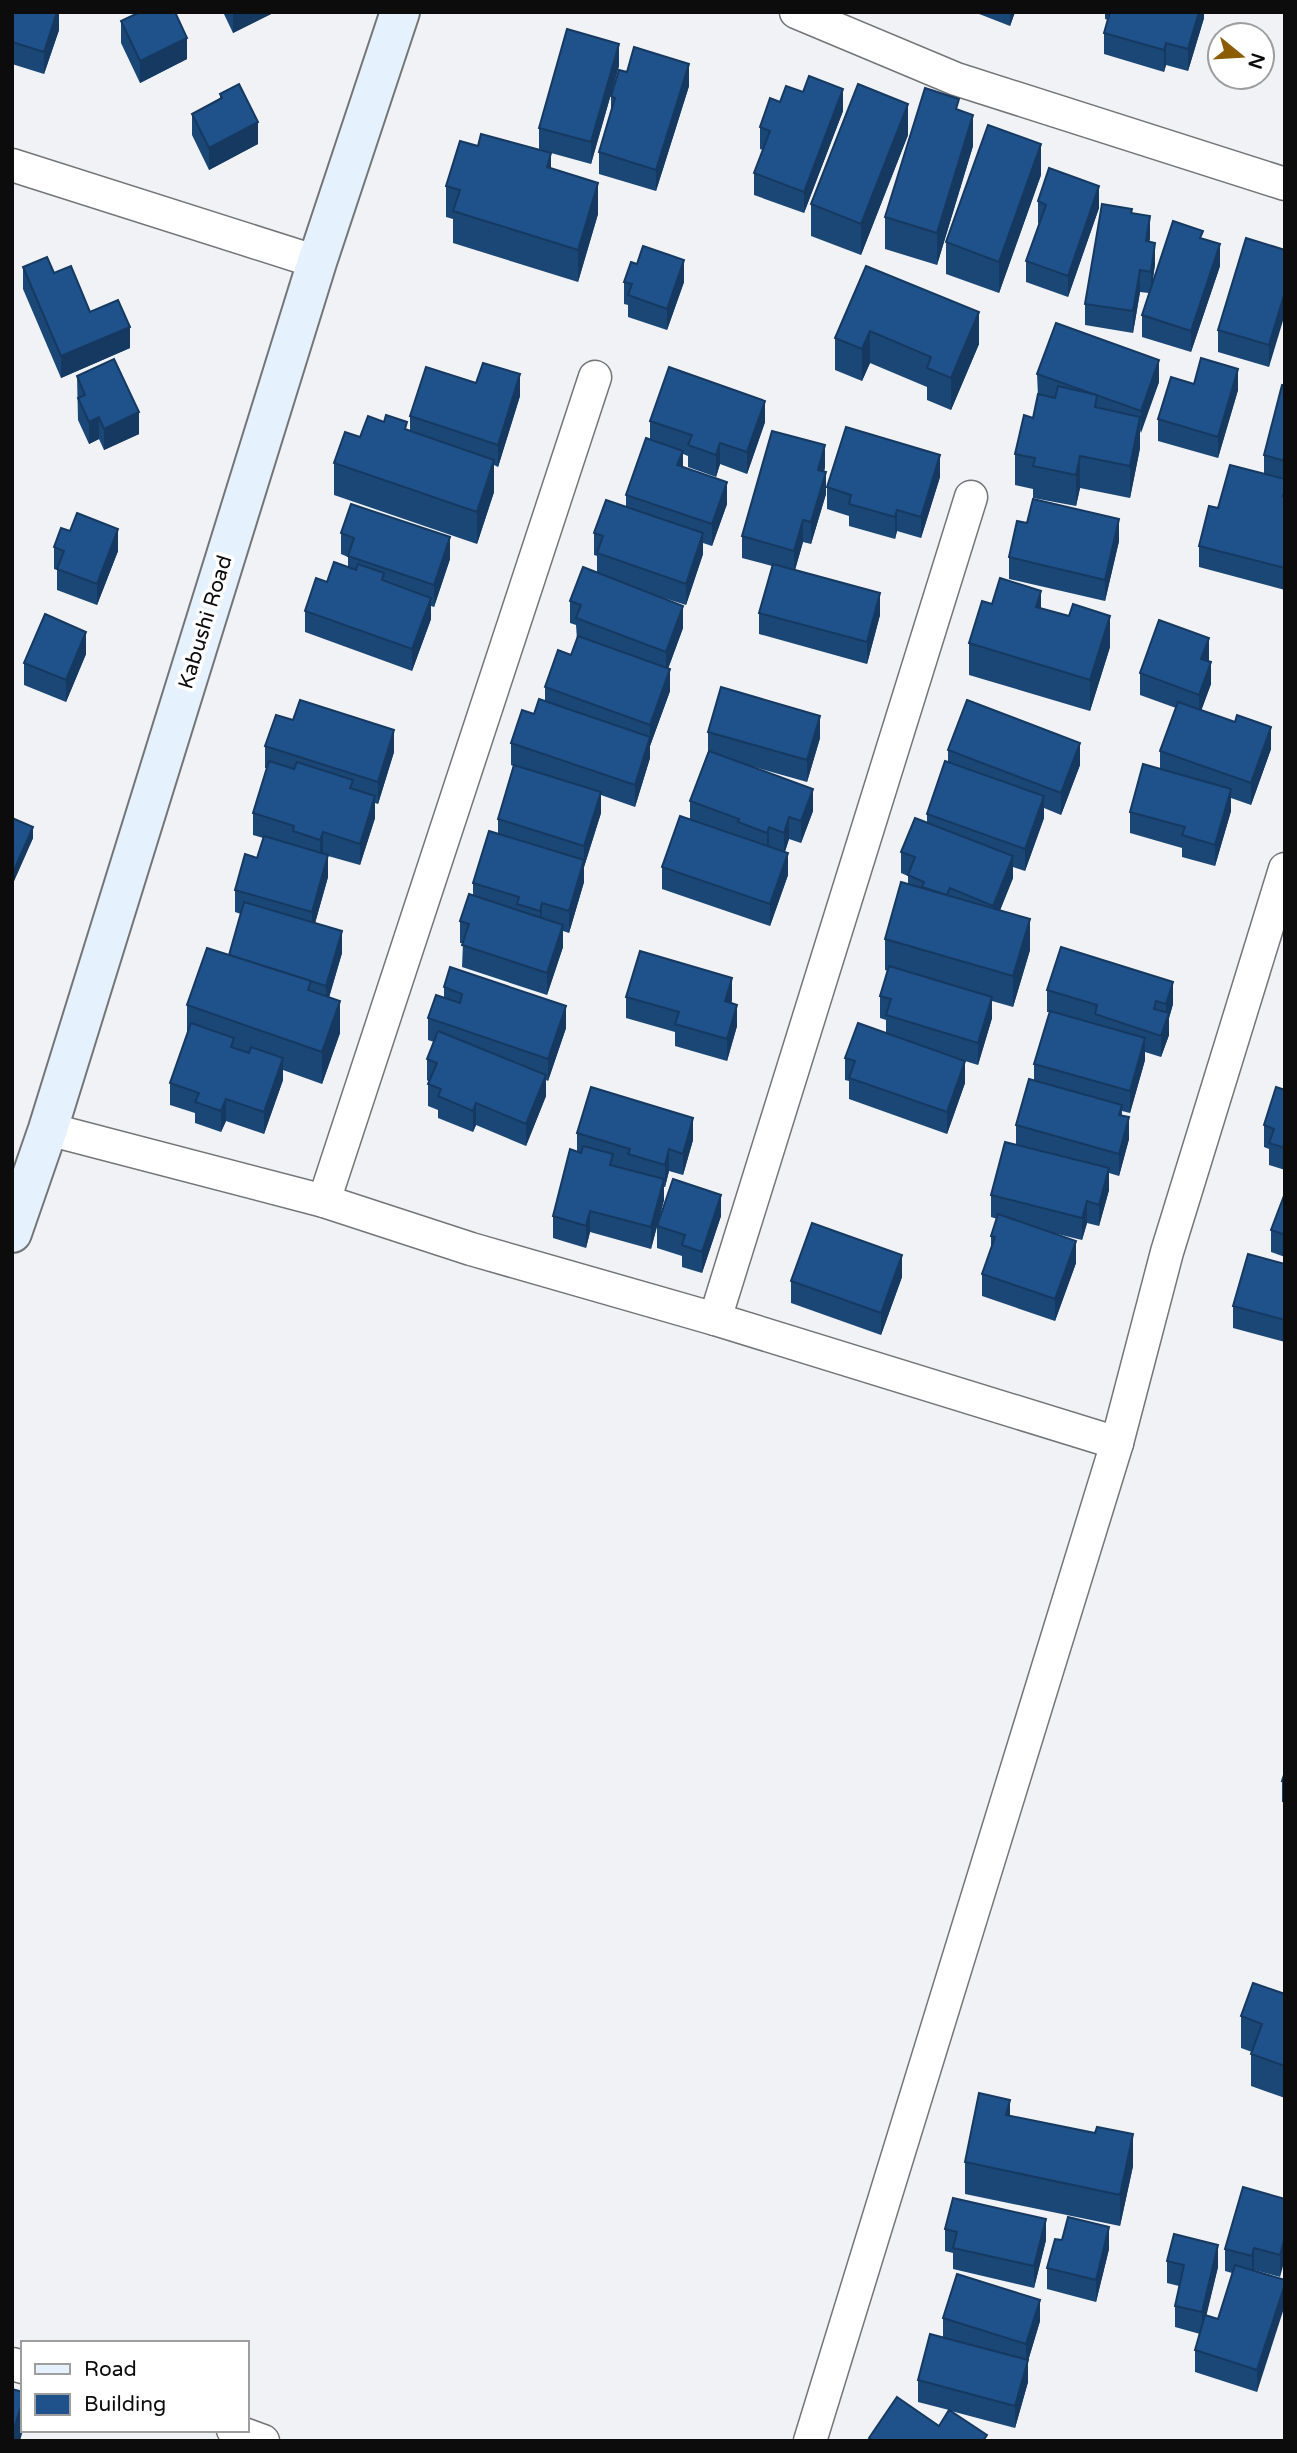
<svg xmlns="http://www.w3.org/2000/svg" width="1297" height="2453" viewBox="0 0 1297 2453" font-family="'Varela Round',sans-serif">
  <rect width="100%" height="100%" fill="#f0f2f5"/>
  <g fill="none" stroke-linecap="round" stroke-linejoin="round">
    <defs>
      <g id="minor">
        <path d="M796,12l160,67 329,105"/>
        <path d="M12,165l305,97"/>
        <path d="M48,1129l276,72 147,48 244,70 256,-822"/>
        <path d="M324,1201l271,-824"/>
        <path d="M715,1319l402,124"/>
        <path d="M12,2364l11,3"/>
        <path d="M233,2430l30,11"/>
        <path d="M810,2441l307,-998 50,-191 118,-383"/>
      </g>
      <path id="secondary" d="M12,1233l36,-104 269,-867 83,-250"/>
    </defs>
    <use href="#minor" stroke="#737577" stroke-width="35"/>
    <use href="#secondary" stroke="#737577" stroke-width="42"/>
    <use href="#minor" stroke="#fff" stroke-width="32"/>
    <use href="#secondary" stroke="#e6f1fe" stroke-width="38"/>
  </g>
  <g fill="#1b4777">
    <path d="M12,12h47v18l-15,44 -32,-10z"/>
    <path d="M223,12h52l-42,21z"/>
    <path d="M974,12h41l-5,14z"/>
    <path d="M1105,12h99v6l-16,53 -22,-6 -2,7 -60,-18v-21l4,-13 -3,-1z"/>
    <path d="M121,21l66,38 -47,24 -19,-40z"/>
    <path d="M619,66l-28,98 -40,-11v15l47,46 -20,68 -125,-39v-24l-7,-2v-31l32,-40 61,4v-22z"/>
    <path d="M689,86l-33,105 -57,-17v-22l12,-40v-16z"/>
    <path d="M803,92l40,19 -39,102 -50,-18v-22l9,-23 -3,-1v-22l20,-25z"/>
    <path d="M220,94l38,50 -49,26 -17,-35v-21l28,-16z"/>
    <path d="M959,110l14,36 -36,119 -52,-16v-32z"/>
    <path d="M908,135l-47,120 -50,-19v-32z"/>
    <path d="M1041,175l-42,118 -53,-19v-32z"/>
    <path d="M1038,201l61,7 -31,89 -42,-15v-21l13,-37 -1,-1z"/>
    <path d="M1132,213l18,25 -1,4 6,22 -3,22 51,-47 17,27 -29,86 -49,-15v-22l7,-22 -9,-1 -7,41 -48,-8v-21z"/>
    <path d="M1285,250l-16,117 -51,-15v-22z"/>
    <path d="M866,266l113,78 -28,66 -24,-10v-13l-57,-24 -8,18 -27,-11v-32z"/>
    <path d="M23,267l31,6 36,39 40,36 -69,30 -38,-89z"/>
    <path d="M624,282h60l-17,48 -39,-13v-12l-4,-1z"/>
    <path d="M1037,374l122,8 -19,51v15l-10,50 -50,-10 -4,18 -43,-8v-9l-18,-4v-31l18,-36 5,-22z"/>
    <path d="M77,376l62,58 -35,16 -5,-11 -10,5 -11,-24z"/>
    <path d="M476,383l44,13 -22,71 -4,-2v27l-17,52 -143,-49v-32l26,-26 47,-7 3,1v-15z"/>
    <path d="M1194,384l44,6 -20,68 -60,-17v-22z"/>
    <path d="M1285,386v204l-86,-23v-21l19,-38 46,-34v-19z"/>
    <path d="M650,421l115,1 -18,52 -27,-10 -4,13 -28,-10v-11l-5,-2v13l44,37 -15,42 -9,-3v11l-17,51 -38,-12 35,35 -15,41 2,22 -20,55v12l-15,49 -34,-12v18l-17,54v15l-15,51 -6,-2v16l-16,48 -85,-28 1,-24h-3v-22l13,-25v-13l25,-49v-15l15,-53 -2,-1v-22l34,-42v-14l26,-32 6,-15 -1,-15 -6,-2v-22l27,-28v-17l-3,-1v-22l32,-26v-12l24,-56z"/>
    <path d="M825,467l-1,5 2,22 -15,50 -8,-2 -8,28 85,45 -13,49 -108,-30v-21l13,-47 -30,-8v-22z"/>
    <path d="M940,477l-19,61 -24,-7 -2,8 -46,-13v-10l-22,-7v-22z"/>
    <path d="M341,533l109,26 -16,48 -3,-1v13l-19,52 -107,-39v-21l22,-29 21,-15v-10l-7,-3z"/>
    <path d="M1119,541l-14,60 -96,-22v-22z"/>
    <path d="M54,547l64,4 -21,54 -40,-15v-20l-3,-1z"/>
    <path d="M992,604l49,4 28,8 41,31 -20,64 -121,-36v-32z"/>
    <path d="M86,654l-20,48 -42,-17v-22z"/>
    <path d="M1209,660l2,24 -10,26 70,39 -20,56 -20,-7v13l-16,55 -33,-9v-9l-52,-15v-21l30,-43v-18l16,-43 -36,-13v-22z"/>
    <path d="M708,732l112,6 -13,44 -67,-19 73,48 -12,32 -12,-4 -4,13 3,23 -18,51 -108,-37v-22l28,-47v-19l18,-49z"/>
    <path d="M265,746l129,6 -16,52 -3,-1v15l-15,47 -32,-9v21l-13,46 27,30 -13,44 11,36 -18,51 -39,-14v10l-19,54 -38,-13 -5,11 -26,-9v-10l-25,-8v-22l17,-48v-30l42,-50 12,-41 -6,-2v-22l22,-32 6,-20 -10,-3v-22l14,-45h-2z"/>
    <path d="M948,750l132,15 -19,50 -17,-7v10l-19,53 -12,-4v11l-13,32 30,40 -17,57 -21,-6v17l-14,47 -23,-7 10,25 -18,51 -98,-35v-18l-4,-1v-22l41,-25v-13l-6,-2v-22l8,-25 -3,-1v-31l23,-56v-7l-7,-3v-21l26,-30v-8l21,-52z"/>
    <path d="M12,818l21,20 -19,43 -2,-1z"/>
    <path d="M1061,947l112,57 -4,14v17l-8,22 -16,-5v8l-15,53 -8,-2v5l7,23 -10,37 -10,-3v17l-10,36 -12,-3 -5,17 -33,-8 27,31 -21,58 -73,-25v-22l9,-24v-14l6,-17 -6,-2v-22l25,-51v-19l18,-44v-17l16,-52h-3v-22z"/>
    <path d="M444,987l122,41 -18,53 -2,-1v16l-20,50 -50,-21 -3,7 -35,-14v-8l-10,-4v-22l1,-2 -2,-2v-21l7,-17 -6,-2v-22l16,-20z"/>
    <path d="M626,997l106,3 -1,3 6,23 -10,35 -52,-15v-14l-49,-14z"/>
    <path d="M1285,1090v80l-16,-5v-16l-5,-2v-22z"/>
    <path d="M577,1133l116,7 -10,35 -14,-4 -4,16h-1v13l-13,49 -61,-17 -4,16 -33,-10v-22l24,-65z"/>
    <path d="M1285,1193v64l-14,-5v-22z"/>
    <path d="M721,1216l-19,57 -20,-6v-11l-25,-8v-22z"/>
    <path d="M1285,1264v78l-52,-14v-22z"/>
    <path d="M902,1277l-21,58 -90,-32v-22z"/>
    <path d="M1285,1772v31l-3,-1v-21z"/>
    <path d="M1285,1994v104l-34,-12v-32l1,-2 -11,-4v-32z"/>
    <path d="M1010,2116l123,50 -13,60 -155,-32v-32z"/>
    <path d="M1285,2199l-5,78 -26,-7 -1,1 32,9 -28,112 -62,-20v-22l5,-16 -25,-7v-21l4,-20 -12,-3v-22l51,6 -12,48 12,4 14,-46 -7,-2v-22z"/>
    <path d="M945,2229l101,11 -12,48 -81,-19v-16l-8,-2z"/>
    <path d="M1062,2240l47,9 -13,53 -49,-13v-21z"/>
    <path d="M943,2318l97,3 -12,40v21l-13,46 -64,-17 36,30h-118v-3l70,-12 10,-16 -31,-8v-22l25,-43z"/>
  </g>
  <g fill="#163961">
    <path d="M57,12h2v18l-15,44v-22z"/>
    <path d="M233,12h42l-42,21z"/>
    <path d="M1010,12h5l-5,14z"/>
    <path d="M1199,12h5v6l-16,53v-22z"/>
    <path d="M187,38v21l-47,24v-22z"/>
    <path d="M1166,43v22l-2,7v-22z"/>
    <path d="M619,44v22l-28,98v-22z"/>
    <path d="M689,64v22l-33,105v-21z"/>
    <path d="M843,89v22l-39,102v-21z"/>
    <path d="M908,104v31l-47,120v-31z"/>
    <path d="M973,115v31l-36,119v-32z"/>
    <path d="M258,122v22l-49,26v-22z"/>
    <path d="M1041,144v31l-42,118v-31z"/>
    <path d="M551,153v31l-4,-17z"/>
    <path d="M598,183v31l-20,68v-32z"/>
    <path d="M1099,186v22l-31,89v-21z"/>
    <path d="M1150,216v22l-4,25v-22z"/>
    <path d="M1155,243v21l-4,30v-22z"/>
    <path d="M1220,244v22l-29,86v-21z"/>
    <path d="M684,260v22l-17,48v-21z"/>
    <path d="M1140,270v22l-7,41v-22z"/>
    <path d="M1285,292v22l-16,53v-22z"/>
    <path d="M979,312v32l-28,66v-32z"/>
    <path d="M130,327v21l-69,30v-22z"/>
    <path d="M870,331v32l-8,18v-32z"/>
    <path d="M1159,360v22l-18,51v-22z"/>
    <path d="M1238,369v21l-20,68v-21z"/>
    <path d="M520,374v22l-22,71v-22z"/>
    <path d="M765,401v21l-18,52v-22z"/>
    <path d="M139,412v22l-35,16v-21z"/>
    <path d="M99,417v22l-10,5v-22z"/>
    <path d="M1140,417v31l-10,50v-32z"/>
    <path d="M720,443v21l-4,13v-22z"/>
    <path d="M825,445v22l-7,25v-22z"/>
    <path d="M683,451v21l-6,-7z"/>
    <path d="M940,455v22l-19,61v-21z"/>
    <path d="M1080,456v32l-4,18v-31z"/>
    <path d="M494,460v32l-17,52v-32z"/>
    <path d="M826,472v22l-15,50v-22z"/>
    <path d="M727,482v22l-15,42v-22z"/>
    <path d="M897,510v21l-2,8v-22z"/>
    <path d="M1119,519v22l-14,60v-21z"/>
    <path d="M803,520v22l-9,31v-22z"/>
    <path d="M118,529v22l-21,54v-21z"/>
    <path d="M703,533v21l-17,51v-21z"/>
    <path d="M450,537v22l-16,48v-22z"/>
    <path d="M1041,591v31l-5,-15z"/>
    <path d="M880,593v22l-13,49v-22z"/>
    <path d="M431,598v21l-19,52v-22z"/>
    <path d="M683,606v22l-17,46v-22z"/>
    <path d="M1110,616v31l-20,64v-31z"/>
    <path d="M86,632v22l-20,48v-22z"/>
    <path d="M1209,638v22l-8,20v-21z"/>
    <path d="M1211,662v22l-12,33v-22z"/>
    <path d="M670,669v22l-20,55v12l-15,49v-22l15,-47v-13z"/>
    <path d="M820,716v22l-13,44v-22z"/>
    <path d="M1271,727v22l-20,56v-22z"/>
    <path d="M394,730v22l-16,52v-22z"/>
    <path d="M1080,743v22l-19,50v-22z"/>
    <path d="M813,789v22l-12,32v-22z"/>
    <path d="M1231,789v22l-16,55v-21z"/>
    <path d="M601,792v21l-17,54v15l-15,51v-22l15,-51v-14z"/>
    <path d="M375,796v22l-15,47v-21z"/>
    <path d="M1044,796v22l-19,53v-22z"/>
    <path d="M789,817v22l-5,15v-21z"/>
    <path d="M33,827v11l-19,43v-11z"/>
    <path d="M769,827v22l-2,5v-21z"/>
    <path d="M323,832v22l-3,8v-22z"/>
    <path d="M788,853v22l-18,51v-22z"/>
    <path d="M328,855v22l-16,57v-22z"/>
    <path d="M1013,856v22l-20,50v-22z"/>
    <path d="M542,903v22l-2,8v-22z"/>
    <path d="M1030,919v31l-17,57v-31z"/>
    <path d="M563,925v22l-16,48v-22z"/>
    <path d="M342,931v22l-16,55v-22z"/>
    <path d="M732,978v22l-7,23v-22z"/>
    <path d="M1173,982v22l-4,14v17l-8,22v-21l5,-15v-17z"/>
    <path d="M992,997v21l-14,47v-22z"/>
    <path d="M340,1001v32l-18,51v-32z"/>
    <path d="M737,1005v21l-10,35v-22z"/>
    <path d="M566,1006v22l-18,53v-22z"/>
    <path d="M1145,1038v22l-15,53v-22z"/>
    <path d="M283,1058v22l-19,54v-22z"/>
    <path d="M965,1061v22l-18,51v-22z"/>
    <path d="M546,1075v21l-20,50v-22z"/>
    <path d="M226,1099v22l-5,11v-21z"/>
    <path d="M476,1103v22l-3,7v-21z"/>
    <path d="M1129,1117v22l-10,37v-22z"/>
    <path d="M693,1118v22l-10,35v-21z"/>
    <path d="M669,1149v22l-4,16v-22z"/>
    <path d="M1109,1168v22l-10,36v-21z"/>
    <path d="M664,1179v21l-13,49v-22z"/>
    <path d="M721,1195v21l-19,57v-21z"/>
    <path d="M1087,1201v22l-5,17v-22z"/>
    <path d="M590,1211v21l-4,16v-22z"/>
    <path d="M1076,1241v22l-21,58v-22z"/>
    <path d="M902,1255v22l-21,58v-22z"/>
    <path d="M1010,2100v31l-4,-16z"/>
    <path d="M1133,2134v32l-13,60v-31z"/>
    <path d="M1046,2219v21l-12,48v-22z"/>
    <path d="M1109,2227v22l-13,53v-22z"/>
    <path d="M1285,2237v22l-5,18v-22z"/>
    <path d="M1218,2245v22l-16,67v-22z"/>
    <path d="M1254,2248v22l-2,8v-22z"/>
    <path d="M1285,2284v21l-28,87v-22z"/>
    <path d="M1040,2300v21l-12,40v21l-13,46v-22l11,-41v-21z"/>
    <path d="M23,2400v30l-3,11h-8v-6z"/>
  </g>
  <g fill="#1f528a" stroke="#163961" stroke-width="2">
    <path d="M12,12h45l-13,40 -32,-10z"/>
    <path d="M140,12h35l12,26 -47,23 -19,-40z"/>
    <path d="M1110,12h89l-11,37 -22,-6 -2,7 -60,-17z"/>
    <path d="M567,29l52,15 -28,98 -52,-14z"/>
    <path d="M634,47l55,17 -33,106 -57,-18 16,-54 -4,-2 8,-26 8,2z"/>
    <path d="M809,76l34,13 -39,103 -50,-19 16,-42 -10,-4 10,-29 10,4 6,-16 17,6z"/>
    <path d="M239,84l19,38 -49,26 -17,-34 30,-16 -2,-4z"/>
    <path d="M858,84l50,20 -47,120 -50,-20z"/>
    <path d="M925,88l34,11 -3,10 17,6 -36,118 -52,-16z"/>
    <path d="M988,125l53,19 -42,118 -53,-20z"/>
    <path d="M481,134l70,19 -4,14 51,16 -20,67 -125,-39 7,-21 -14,-4 14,-45 18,5z"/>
    <path d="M1049,168l50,18 -31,90 -42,-15 20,-56 -8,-4z"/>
    <path d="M1102,204l30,5 -1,4 19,3 -4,25 9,2 -4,29 -11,-2 -7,41 -48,-7z"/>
    <path d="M1173,221l30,10 -3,7 20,6 -29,87 -49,-16z"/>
    <path d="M1246,238l39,12v42l-16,53 -51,-15z"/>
    <path d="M643,246l41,14 -17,49 -39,-14 4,-11 -8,-2 7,-20 6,2z"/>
    <path d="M47,257l7,16 17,-7 19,46 28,-12 12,27 -69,29 -38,-89z"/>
    <path d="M866,266l113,46 -28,66 -24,-10 4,-11 -61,-26 -8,18 -27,-11z"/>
    <path d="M1056,323l103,37 -18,51 -104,-37z"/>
    <path d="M1201,358l37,11 -20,68 -60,-18 13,-42 23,7z"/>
    <path d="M114,359l25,53 -35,17 -5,-12 -10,5 -11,-24 7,-3 -8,-19z"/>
    <path d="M483,363l37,11 -22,71 -88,-29 16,-49 50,16z"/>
    <path d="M669,367l96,34 -18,51 -27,-9 -4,12 -28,-10 4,-10 -42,-14z"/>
    <path d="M1282,385l3,1v75l-21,-6z"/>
    <path d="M1058,386l39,9 -2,12 45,10 -10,49 -50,-10 -4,19 -43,-9 2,-8 -20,-4 9,-39 9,3 5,-24 17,4z"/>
    <path d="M386,415l21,7 -2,7 89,31 -17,52 -143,-49 11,-31 15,5 8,-21 16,6z"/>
    <path d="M846,427l94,28 -19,62 -24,-7 -2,7 -46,-13 2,-9 -24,-8z"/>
    <path d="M772,431l53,14 -7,25 8,2 -15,50 -8,-2 -9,31 -52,-15z"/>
    <path d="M646,438l37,13 -6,14 50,17 -15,42 -86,-29z"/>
    <path d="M1230,465l55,14v11l-2,6h2v72l-86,-22 10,-40 9,2z"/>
    <path d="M1033,499l86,20 -14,61 -96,-23 8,-36 10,2z"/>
    <path d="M606,500l97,33 -17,51 -89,-31 6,-17 -9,-3z"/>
    <path d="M351,504l99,33 -16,48 -86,-29 6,-18 -13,-5z"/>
    <path d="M77,513l41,16 -21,55 -40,-15 7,-18 -10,-4 7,-19 9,3z"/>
    <path d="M334,562l22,8 2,-6 26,9 -2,7 49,18 -19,51 -107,-38 11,-33 11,4z"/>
    <path d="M773,564l107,29 -13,49 -108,-29z"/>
    <path d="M583,567l100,39 -17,46 -90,-34 5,-13 -11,-4z"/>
    <path d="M1000,578l41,13 -5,16 33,9 4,-12 37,12 -20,64 -121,-37 13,-42 10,3z"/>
    <path d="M45,614l41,18 -20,48 -42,-17z"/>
    <path d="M1159,620l50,18 -8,21 10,3 -12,33 -59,-22z"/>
    <path d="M578,636l92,33 -20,56 -105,-38 13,-37 13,5z"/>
    <path d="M721,687l99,29 -13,44 -99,-28z"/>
    <path d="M539,699l111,38 -15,48 -124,-42 11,-33 12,4z"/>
    <path d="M300,700l94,30 -16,52 -113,-36 11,-31 17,5z"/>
    <path d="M967,700l113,43 -19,50 -113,-43z"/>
    <path d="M1178,702l57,20 2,-7 34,12 -20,56 -91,-32z"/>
    <path d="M709,751l104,38 -12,32 -12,-4 -5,16 -15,-6 -2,6 -29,-11 1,-3 -49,-18z"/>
    <path d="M269,761l25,8 3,-7 56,18 -3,8 25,8 -15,48 -37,-12 -3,8 -27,-9 1,-5 -41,-13z"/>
    <path d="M945,761l99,35 -19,53 -98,-35z"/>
    <path d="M1143,764l88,25 -16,56 -33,-10 3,-8 -55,-15z"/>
    <path d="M514,765l87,27 -17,54 -86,-27z"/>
    <path d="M680,816l108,37 -18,51 -108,-37z"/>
    <path d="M12,818l21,9 -19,43 -2,-1z"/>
    <path d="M915,818l98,38 -20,50 -43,-18 -3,7 -25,-8 2,-5 -16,-7 7,-18 -14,-5z"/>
    <path d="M489,831l95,29 -15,51 -27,-8 -2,8 -23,-7 2,-7 -46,-14z"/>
    <path d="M264,836l64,19 -16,57 -77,-22 10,-36 12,4z"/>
    <path d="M901,882l129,37 -17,57 -128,-37z"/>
    <path d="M469,894l94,31 -16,48 -85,-28 7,-21 -9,-3z"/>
    <path d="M244,902l98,29 -16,55 -97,-31z"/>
    <path d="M1061,947l112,35 -7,22 -10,-3 -2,8 15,4 -8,23 -66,-22 2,-9 -50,-15z"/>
    <path d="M207,948l104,33 -3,9 32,11 -18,51 -135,-47z"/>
    <path d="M640,951l92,27 -7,23 12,4 -10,34 -52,-15 4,-12 -53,-15z"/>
    <path d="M889,966l103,31 -14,46 -92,-28 5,-16 -11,-3z"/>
    <path d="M450,967l116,39 -18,53 -120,-41 8,-23 24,8 2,-9 -18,-7z"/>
    <path d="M1050,1011l95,27 -15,53 -96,-27z"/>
    <path d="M191,1023l43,15 -3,9 18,6 2,-6 32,11 -19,54 -38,-13 -5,12 -26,-9 4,-9 -29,-10z"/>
    <path d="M858,1023l107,38 -18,51 -98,-34 6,-17 -10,-3z"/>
    <path d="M438,1031l108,44 -20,49 -50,-21 -3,8 -35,-15 3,-7 -13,-5 9,-21 -10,-4z"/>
    <path d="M1029,1079l93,26 -3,10 10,2 -10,37 -103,-29z"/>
    <path d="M591,1087l102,31 -10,36 -14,-5 -4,16 -37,-11 2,-5 -53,-16z"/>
    <path d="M1276,1087l9,3v58l-16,-5 5,-14 -10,-4z"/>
    <path d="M1005,1142l104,26 -10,37 -12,-4 -5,17 -91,-23z"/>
    <path d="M583,1146l30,8 -3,11 54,14 -13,48 -61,-16 -4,15 -33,-10 17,-67 11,4z"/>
    <path d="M673,1179l48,16 -19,57 -20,-7 3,-10 -28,-9z"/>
    <path d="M1285,1193v42l-14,-5z"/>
    <path d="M998,1214l78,27 -21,58 -73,-25 13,-37 -4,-1z"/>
    <path d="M812,1223l90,32 -21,58 -90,-32z"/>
    <path d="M1248,1254l37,10v56l-52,-14z"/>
    <path d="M1285,1772v10l-3,-1z"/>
    <path d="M1253,1983l32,11v72l-34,-12 11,-30 -21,-8z"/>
    <path d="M979,2093l31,7 -4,15 89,18 2,-6 36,7 -13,61 -155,-33z"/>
    <path d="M1243,2187l42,12v38l-5,18 -26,-7 -2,8 -27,-7z"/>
    <path d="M953,2198l93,21 -12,47 -81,-18 4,-16 -12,-3z"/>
    <path d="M1068,2217l41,10 -13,53 -49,-12 8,-29 7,1z"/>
    <path d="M1174,2234l44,11 -16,67 -27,-6 9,-41 -17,-4z"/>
    <path d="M1235,2265l50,15v4l-28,86 -62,-20 10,-35 13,4z"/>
    <path d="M957,2274l83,26 -14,44 -83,-26z"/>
    <path d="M930,2334l98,26 -13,46 -97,-26z"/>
    <path d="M12,2389l11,3v8l-11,35z"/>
    <path d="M897,2397l42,29 10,-16 38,25 -4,6h-110l-4,-3z"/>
  </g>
  <g text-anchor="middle" stroke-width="7" stroke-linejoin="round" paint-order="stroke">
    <g font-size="21" fill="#0c0c0d" stroke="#fff">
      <text transform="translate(205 622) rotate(-73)" y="7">Kabushi Road</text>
    </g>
  </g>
  <rect width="1297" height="2453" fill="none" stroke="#0c0c0d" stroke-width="28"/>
  <rect x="21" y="2341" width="228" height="91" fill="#ffffff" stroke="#9e9e9e" stroke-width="2"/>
  <rect x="35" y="2364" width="35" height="10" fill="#e6f1fe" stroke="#9e9e9e" stroke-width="2"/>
  <text x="84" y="2376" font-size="21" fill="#0c0c0d">Road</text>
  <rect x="35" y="2394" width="35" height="21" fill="#1f528a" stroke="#9e9e9e" stroke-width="2"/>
  <text x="84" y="2411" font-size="21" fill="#0c0c0d">Building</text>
  <g transform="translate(1241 56) rotate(108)"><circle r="33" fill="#ffffff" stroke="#9e9e9e" stroke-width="2"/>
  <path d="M0-5L12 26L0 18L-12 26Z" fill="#8c5c04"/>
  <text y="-10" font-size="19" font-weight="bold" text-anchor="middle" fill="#0c0c0d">N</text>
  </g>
</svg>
